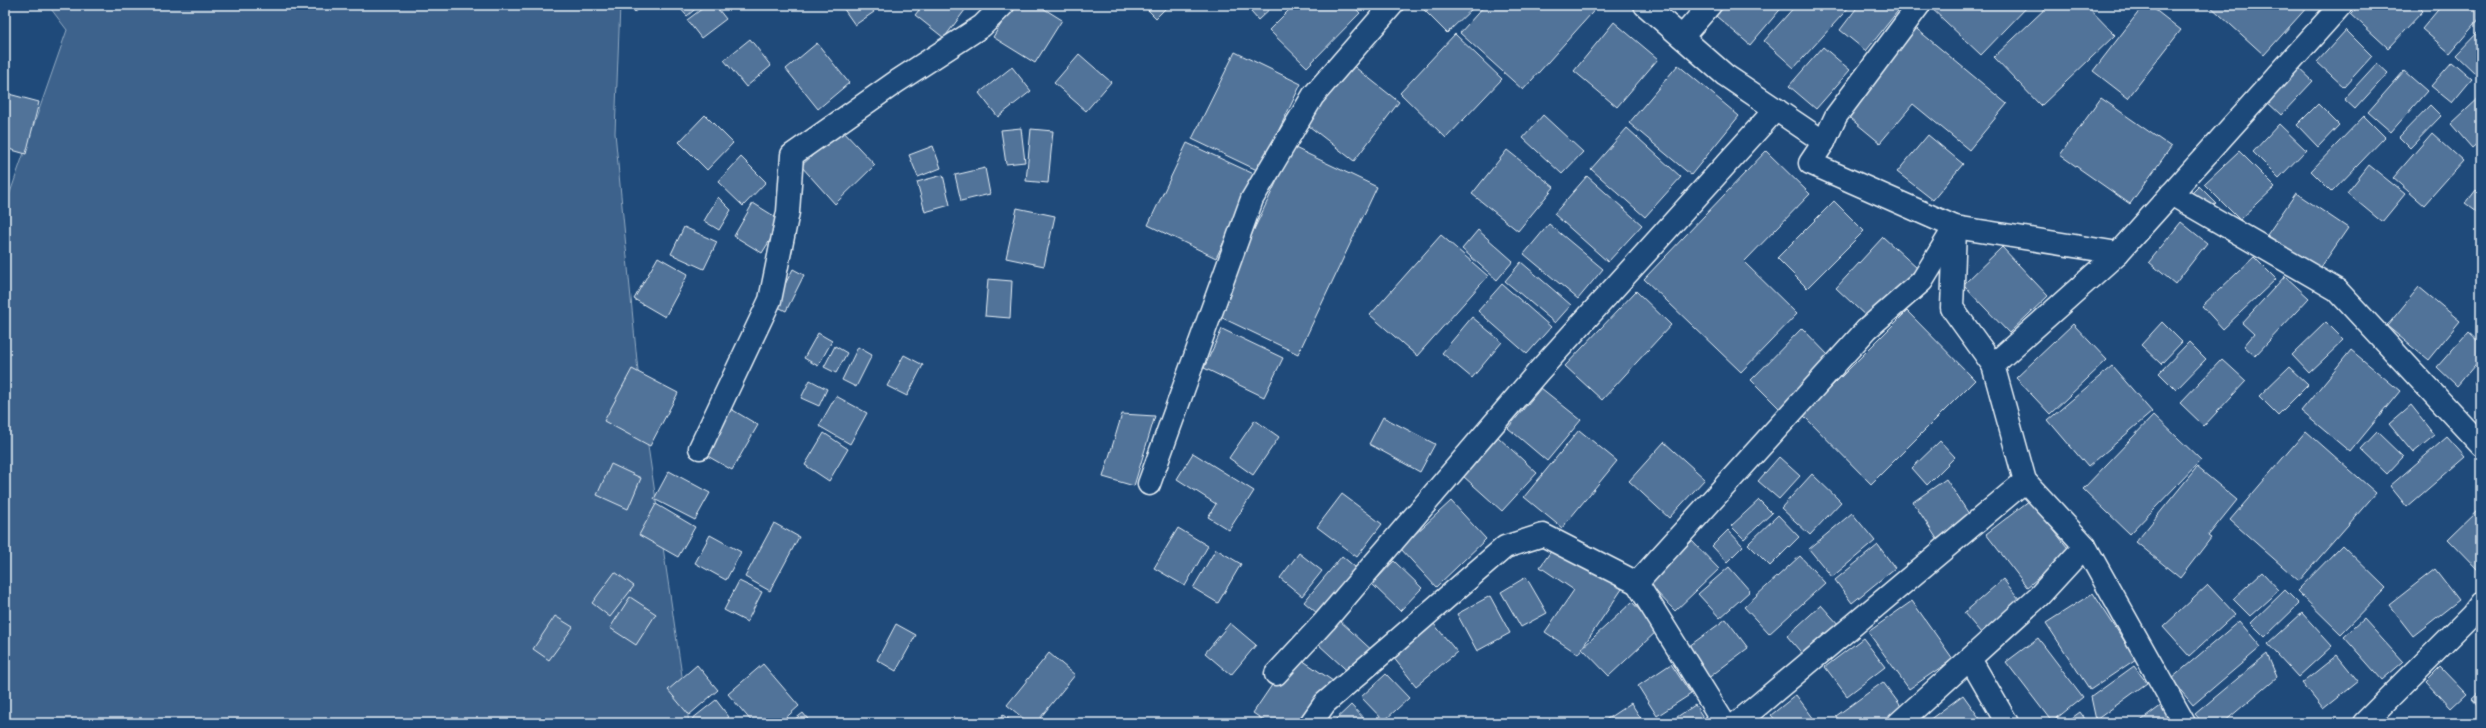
<svg xmlns="http://www.w3.org/2000/svg" width="2486" height="728" viewBox="0 0 2486 728" font-family="Dekko,sans-serif">
  <rect width="100%" height="100%" fill="#1f4a7a"/>
  <filter id="ink" filterUnits="userSpaceOnUse"><feTurbulence type="fractalNoise" baseFrequency=".025" numOctaves="2"/><feDisplacementMap in="SourceGraphic" scale="8" xChannelSelector="R" yChannelSelector="G"/><feConvolveMatrix kernelMatrix="1 2 1 2 8 2 1 2 1" color-interpolation-filters="sRGB"/></filter>
  <g filter="url(#ink)">
    <path fill="#3c628c" stroke="#92aac2" d="M48,5h572l-5,128 25,259 49,331h-684v-516l62,-177z"/>
    <g fill="#517399" stroke="#e8f1f8">
      <path d="M630,5h14l-9,7z"/>
      <path d="M677,5h23l-13,11z"/>
      <path d="M707,5h8l11,14 -25,19 -14,-18z"/>
      <path d="M841,5h28l5,7 -19,13z"/>
      <path d="M923,5h37l5,5 -21,28 -29,-23z"/>
      <path d="M1013,5h25l24,15 -27,43 -42,-26z"/>
      <path d="M1143,5h26l-13,13z"/>
      <path d="M1245,5h29l-16,15z"/>
      <path d="M1294,5h58l8,8 -53,54 -38,-37z"/>
      <path d="M1419,5h57l-29,28z"/>
      <path d="M1485,5h114l-76,85 -63,-57z"/>
      <path d="M1726,5h58l-34,40 -34,-29z"/>
      <path d="M1796,5h55l-57,63 -30,-27z"/>
      <path d="M1859,5h39l3,2 -35,44 -26,-21z"/>
      <path d="M1928,5h101l-48,50z"/>
      <path d="M2049,5h37l29,30 -74,71 -47,-49z"/>
      <path d="M2144,5h5l32,25 -53,68 -35,-27z"/>
      <path d="M2209,5h100l-45,50z"/>
      <path d="M2360,5h57l6,6 -35,37 -37,-34z"/>
      <path d="M2442,5h39v12l-31,36 -28,-24z"/>
      <path d="M1614,22l44,37 -41,48 -43,-36z"/>
      <path d="M1912,25l95,79 -38,46 -56,-46 -33,39 -35,-29z"/>
      <path d="M2481,29v40l-5,5 -20,-19z"/>
      <path d="M2346,30l26,26 -28,31 -27,-25z"/>
      <path d="M1455,34l47,45 -56,59 -46,-45z"/>
      <path d="M750,39l21,27 -25,21 -22,-27z"/>
      <path d="M817,43l32,40 -31,26 -32,-40z"/>
      <path d="M1823,47l27,23 -34,39 -27,-23z"/>
      <path d="M1235,52l66,32 -42,87 -67,-32z"/>
      <path d="M1079,54l32,28 -25,29 -32,-28z"/>
      <path d="M2452,62l20,17 -20,24 -21,-17z"/>
      <path d="M2377,63l11,10 -33,36 -11,-10z"/>
      <path d="M1351,64l48,38 -45,59 -49,-38z"/>
      <path d="M1678,65l61,51 -48,59 -62,-52z"/>
      <path d="M1012,67l19,24 -33,26 -19,-24z"/>
      <path d="M2298,67l15,14 -32,34 -15,-14z"/>
      <path d="M2404,71l23,20 -36,41 -23,-20z"/>
      <path d="M5,93l34,9 -13,52 -21,-6z"/>
      <path d="M2481,96v44l-9,8 -21,-24z"/>
      <path d="M2101,98l70,49 -41,57 -70,-49z"/>
      <path d="M2318,104l21,21 -21,22 -21,-22z"/>
      <path d="M2430,105l11,11 -31,32 -11,-11z"/>
      <path d="M705,115l28,28 -26,27 -28,-28z"/>
      <path d="M1543,115l40,37 -21,22 -39,-36z"/>
      <path d="M2364,116l21,21 -53,55 -21,-21z"/>
      <path d="M2279,124l27,26 -27,28 -26,-26z"/>
      <path d="M1021,128l4,34 -19,2 -5,-34z"/>
      <path d="M1627,128l54,49 -36,40 -54,-48z"/>
      <path d="M841,129l34,36 -40,39 -34,-38z"/>
      <path d="M1031,129l22,2 -5,52 -22,-2z"/>
      <path d="M2432,133l31,28 -39,44 -31,-27z"/>
      <path d="M1928,135l35,29 -30,36 -36,-28z"/>
      <path d="M1187,143l69,32 -40,83 -68,-33z"/>
      <path d="M933,146l8,22 -23,9 -9,-22z"/>
      <path d="M1293,147l84,40 -79,167 -84,-40z"/>
      <path d="M1507,150l47,37 -36,44 -46,-37z"/>
      <path d="M1766,151l44,43 -66,68 53,52 -56,58 -97,-93z"/>
      <path d="M2239,151l36,36 -35,33 -36,-36z"/>
      <path d="M741,157l25,25 -23,24 -25,-24z"/>
      <path d="M2369,165l36,29 -23,28 -35,-29z"/>
      <path d="M985,168l5,26 -29,7 -6,-26z"/>
      <path d="M943,175l7,30 -25,7 -8,-30z"/>
      <path d="M1587,176l55,49 -34,37 -54,-48z"/>
      <path d="M2199,186l17,17 -8,7 -21,-12z"/>
      <path d="M2476,190l5,4v20l-15,-11z"/>
      <path d="M2296,193l52,35 -29,42 -52,-35z"/>
      <path d="M718,197l13,13 -12,20 -15,-9z"/>
      <path d="M1834,201l30,30 -57,57 -30,-30z"/>
      <path d="M753,203l29,18 -20,32 -28,-17z"/>
      <path d="M1017,208l38,8 -11,50 -38,-8z"/>
      <path d="M2181,222l26,21 -32,41 -26,-22z"/>
      <path d="M1549,224l54,45 -25,30 -54,-45z"/>
      <path d="M684,227l33,15 -13,27 -33,-15z"/>
      <path d="M1478,230l35,31 -16,19 -35,-31z"/>
      <path d="M1441,235l47,41 -71,80 -47,-41z"/>
      <path d="M1883,237l34,31 -47,52 -34,-32z"/>
      <path d="M2002,247l46,49 -39,37 -46,-48z"/>
      <path d="M658,257l30,17 -23,43 -31,-18z"/>
      <path d="M2254,257l22,22 -53,50 -21,-23z"/>
      <path d="M1521,262l50,43 -16,18 -50,-42z"/>
      <path d="M793,269l11,6 -18,36 -12,-6z"/>
      <path d="M2285,276l24,22 -54,58 -11,-10 10,-12 -12,-11z"/>
      <path d="M988,279l24,2 -2,37 -25,-2z"/>
      <path d="M1502,284l49,43 -24,27 -49,-43z"/>
      <path d="M2419,287l41,34 -32,39 -41,-34z"/>
      <path d="M1636,291l35,34 -69,75 -37,-34z"/>
      <path d="M1907,311l68,69 -104,104 -68,-69z"/>
      <path d="M1472,317l30,25 -30,36 -30,-25z"/>
      <path d="M2162,322l20,20 -21,22 -20,-19z"/>
      <path d="M2326,322l18,18 -35,33 -17,-18z"/>
      <path d="M2073,324l34,36 -57,54 -34,-36z"/>
      <path d="M1802,328l29,30 -50,52 -30,-30z"/>
      <path d="M1222,329l61,29 -19,39 -60,-29z"/>
      <path d="M2468,332l13,12v14l-24,28 -20,-19z"/>
      <path d="M818,333l14,8 -14,25 -14,-8z"/>
      <path d="M2189,342l17,17 -30,31 -17,-17z"/>
      <path d="M835,346l12,7 -11,20 -12,-6z"/>
      <path d="M858,347l14,8 -16,32 -14,-7z"/>
      <path d="M2351,350l49,41 -50,61 -49,-41z"/>
      <path d="M904,355l19,10 -16,31 -20,-10z"/>
      <path d="M2222,359l24,22 -42,45 -24,-23z"/>
      <path d="M2112,366l40,46 -64,55 -40,-47z"/>
      <path d="M2289,367l19,18 -30,30 -19,-19z"/>
      <path d="M632,369l46,24 -28,53 -46,-25z"/>
      <path d="M2481,376v13l-7,-6z"/>
      <path d="M810,380l17,9 -8,17 -18,-8z"/>
      <path d="M1541,388l40,32 -34,41 -39,-33z"/>
      <path d="M836,396l31,17 -17,31 -31,-18z"/>
      <path d="M2411,405l24,30 -22,18 -24,-29z"/>
      <path d="M731,409l27,16 -26,45 -28,-16z"/>
      <path d="M1122,414l33,2 -21,70 -31,-9z"/>
      <path d="M2154,415l47,45 -71,74 -47,-45z"/>
      <path d="M1383,417l52,27 -15,28 -51,-28z"/>
      <path d="M1255,420l24,17 -26,38 -24,-17z"/>
      <path d="M1579,430l38,31 -55,67 -38,-31z"/>
      <path d="M2306,431l70,62 -77,88 -69,-61z"/>
      <path d="M2377,432l26,25 -16,17 -26,-25z"/>
      <path d="M824,433l24,16 -19,32 -24,-16z"/>
      <path d="M1498,437l39,36 -35,38 -39,-35z"/>
      <path d="M2447,437l18,20 -58,50 -17,-21z"/>
      <path d="M1940,441l15,16 -28,28 -15,-17z"/>
      <path d="M1664,442l41,37 -36,39 -40,-37z"/>
      <path d="M1193,453l61,38 -25,39 -21,-13 8,-13 -39,-25z"/>
      <path d="M1779,457l21,19 -21,23 -21,-18z"/>
      <path d="M611,464l30,14 -13,31 -31,-14z"/>
      <path d="M2197,467l40,33 -29,36 3,2 -31,40 -44,-36z"/>
      <path d="M669,471l41,22 -15,27 -41,-21z"/>
      <path d="M1812,474l29,28 -31,33 -29,-27z"/>
      <path d="M1946,479l25,38 -34,22 -24,-37z"/>
      <path d="M1342,494l40,30 -25,33 -40,-30z"/>
      <path d="M1759,500l13,13 -28,26 -13,-13z"/>
      <path d="M2030,500l41,52 -44,35 -41,-53z"/>
      <path d="M1451,501l35,38 -50,48 -36,-39z"/>
      <path d="M656,504l39,23 -17,30 -39,-22z"/>
      <path d="M2481,507v63l-2,1 -31,-32z"/>
      <path d="M1852,513l23,28 -43,36 -23,-28z"/>
      <path d="M1778,515l21,22 -29,29 -22,-22z"/>
      <path d="M774,523l25,14 -29,54 -25,-14z"/>
      <path d="M1178,528l30,18 -23,40 -31,-18z"/>
      <path d="M1728,530l15,16 -16,16 -15,-16z"/>
      <path d="M710,535l31,17 -15,28 -31,-17z"/>
      <path d="M1692,541l27,28 -44,42 -27,-28z"/>
      <path d="M1556,544l66,45 -44,65 -33,-22 29,-42 -34,-23z"/>
      <path d="M1878,545l17,23 -43,35 -17,-23z"/>
      <path d="M2342,545l44,43 -45,46 -44,-43z"/>
      <path d="M1216,549l25,15 -23,39 -25,-15z"/>
      <path d="M1299,553l23,18 -20,25 -22,-18z"/>
      <path d="M1342,556l20,17 -38,46 -20,-17z"/>
      <path d="M1800,556l25,27 -56,51 -25,-27z"/>
      <path d="M1394,561l28,27 -22,23 -28,-27z"/>
      <path d="M1729,567l21,24 -30,27 -22,-24z"/>
      <path d="M2435,569l24,31 -46,36 -24,-31z"/>
      <path d="M615,572l19,14 -24,31 -18,-14z"/>
      <path d="M2262,572l17,18 -29,26 -17,-17z"/>
      <path d="M1526,577l21,36 -26,14 -20,-35z"/>
      <path d="M2003,579l17,21 -39,33 -17,-20z"/>
      <path d="M739,581l23,11 -15,30 -23,-12z"/>
      <path d="M2208,585l27,29 -46,42 -26,-29z"/>
      <path d="M2285,590l14,14 -34,33 -14,-14z"/>
      <path d="M2093,593l43,66 -46,31 -44,-67z"/>
      <path d="M1490,596l20,37 -33,18 -20,-37z"/>
      <path d="M630,597l26,17 -20,31 -26,-17z"/>
      <path d="M1912,601l41,58 -44,30 -41,-57z"/>
      <path d="M1632,602l26,28 -49,46 -27,-28z"/>
      <path d="M1821,605l19,21 -35,31 -18,-21z"/>
      <path d="M2302,613l30,33 -34,31 -30,-33z"/>
      <path d="M555,616l18,11 -24,33 -16,-11z"/>
      <path d="M1726,619l22,29 -41,31 -22,-30z"/>
      <path d="M2364,619l39,43 -21,18 -38,-43z"/>
      <path d="M1339,620l37,34 -21,24 -37,-34z"/>
      <path d="M2239,621l22,26 -68,58 -22,-26z"/>
      <path d="M1230,623l26,22 -25,30 -26,-22z"/>
      <path d="M896,624l20,11 -20,36 -19,-11z"/>
      <path d="M1434,624l23,28 -41,34 -23,-29z"/>
      <path d="M1863,638l22,29 -38,29 -22,-29z"/>
      <path d="M2038,638l45,59 -31,25 -46,-60z"/>
      <path d="M1049,653l26,22 -39,48h-7l-22,-18z"/>
      <path d="M1293,654l40,27 -28,42h-37l-15,-10z"/>
      <path d="M2267,654l10,23 -54,46h-20l-8,-9z"/>
      <path d="M2337,655l21,26 -35,28 -21,-26z"/>
      <path d="M763,664l36,42 -19,17h-27l-25,-29z"/>
      <path d="M1671,664l20,30 -34,22 -19,-30z"/>
      <path d="M697,665l21,25 -29,25 -21,-25z"/>
      <path d="M2134,666l13,17 -51,37 -5,-23z"/>
      <path d="M2440,667l26,27 -15,14 -25,-27z"/>
      <path d="M1386,674l23,24 -25,23 -23,-24z"/>
      <path d="M1883,682l20,27 -21,14h-42l-4,-7z"/>
      <path d="M2481,691v18l-9,-10z"/>
      <path d="M1796,695l18,24 -5,4h-31l-7,-8z"/>
      <path d="M1963,695l20,28h-58z"/>
      <path d="M716,700l13,17 -7,6h-27l-3,-4z"/>
      <path d="M1631,703l13,20h-39l-1,-2z"/>
      <path d="M1351,705l17,18h-36z"/>
      <path d="M1695,705l12,18h-39z"/>
      <path d="M2162,705l14,18h-38z"/>
      <path d="M2080,712l8,11h-23z"/>
      <path d="M803,713l8,10h-21z"/>
      <path d="M1003,715l11,8h-17z"/>
    </g>
    <g fill="none" stroke-linecap="round" stroke-linejoin="round">
      <defs>
        <g id="street">
          <path d="M1645,5l80,70 99,67"/>
          <path d="M1919,5l-83,111 -12,26 -14,21 145,64 163,26 223,-248"/>
          <path d="M1682,37l28,-32"/>
          <path d="M2171,194l166,96 144,155"/>
          <path d="M1955,229l-3,79 41,57"/>
          <path d="M700,448l70,-148 18,-88 4,-57 104,-73 86,-56 21,-21"/>
          <path d="M2025,481l60,65"/>
          <path d="M1149,484l103,-285 61,-103 79,-91"/>
          <path d="M1970,659l37,64"/>
          <path d="M1276,674l49,-53 213,-249 238,-263"/>
          <path d="M1311,723l14,-20 180,-156 38,-12 94,48"/>
          <path d="M1724,723l-87,-140 230,-254 55,-48 33,-54"/>
          <path d="M1737,723l288,-242 -32,-116 125,-112"/>
          <path d="M1899,723l140,-127 46,-50 99,177"/>
          <path d="M2364,723l108,-108 9,-12"/>
        </g>
      </defs>
      <use href="#street" stroke="#e8f1f8" stroke-width="25"/>
      <use href="#street" stroke="#1f4a7a" stroke-width="22"/>
    </g>
  </g>
  <rect width="2486" height="728" fill="none" stroke="#1f4a7a" stroke-width="20"/>
  <rect x="10" y="10" width="2466" height="708" fill="none" stroke="#e8f1f8" stroke-width="1.5" filter="url(#ink)"/>
</svg>
